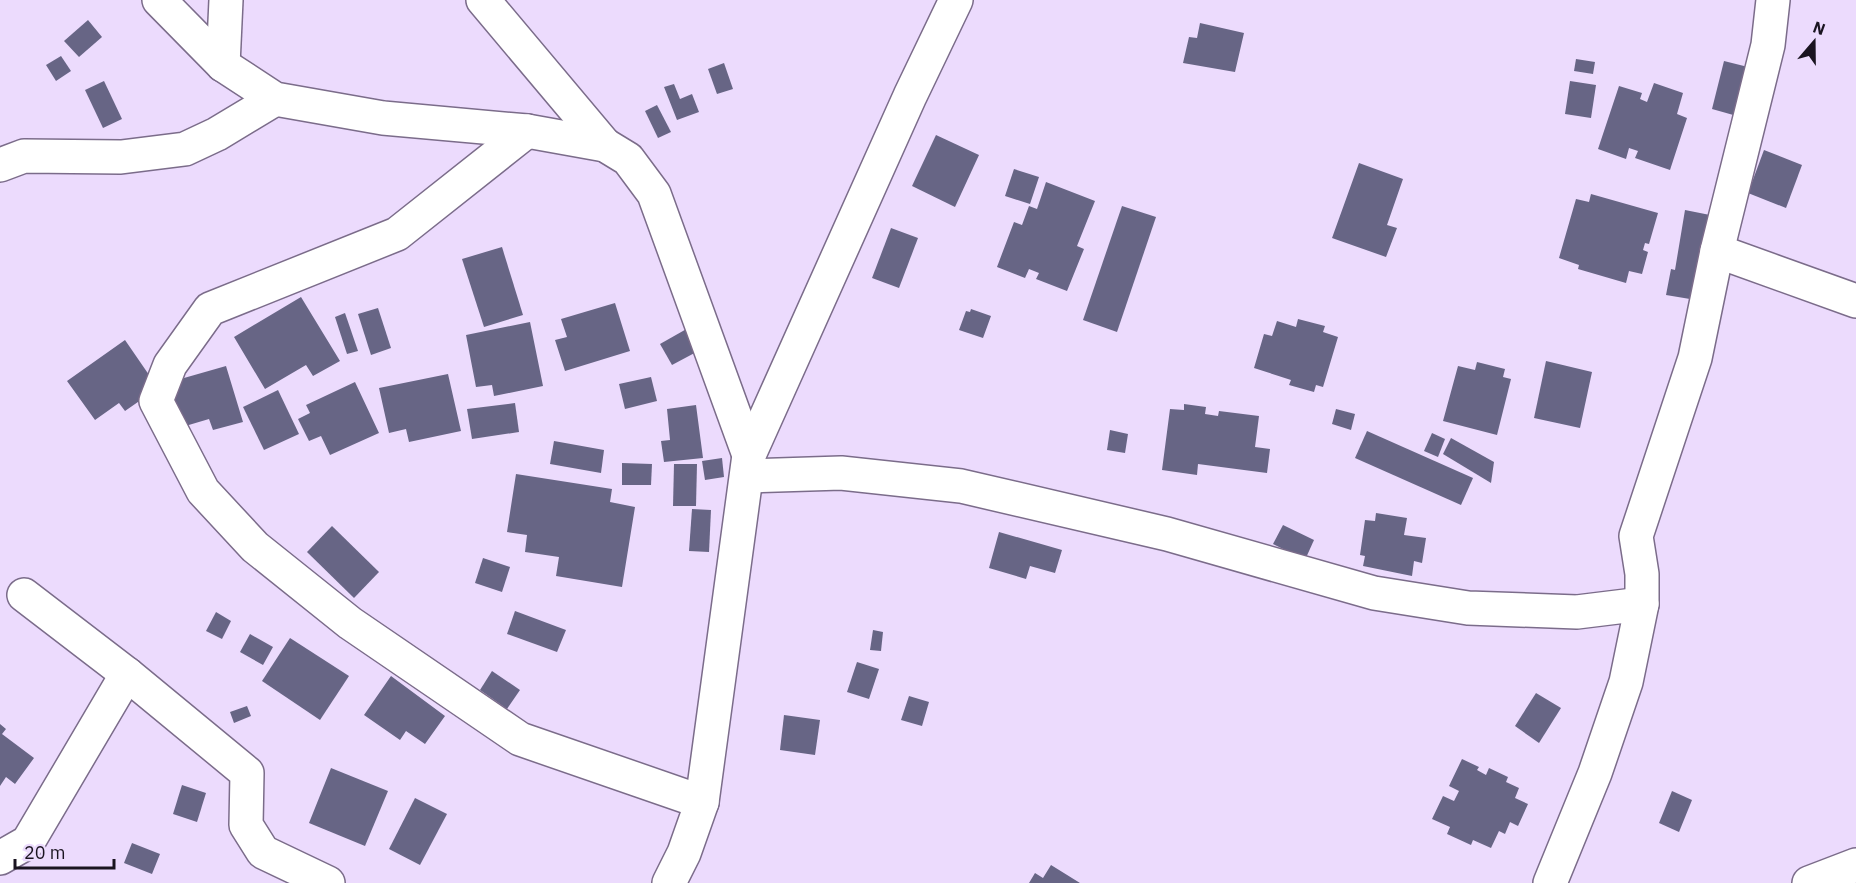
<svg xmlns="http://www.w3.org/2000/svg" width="1856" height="883" viewBox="0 0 1856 883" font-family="'IBM Plex Sans',sans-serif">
  <rect width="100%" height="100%" fill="#ecdbfd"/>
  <g fill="#676585">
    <path d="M88,20l14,17 -23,20 -15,-16z"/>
    <path d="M1200,23l44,10 -9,39 -52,-9 6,-26 8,1z"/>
    <path d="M61,56l10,15 -15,10 -10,-16z"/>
    <path d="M1576,59l19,3 -2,12 -19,-3z"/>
    <path d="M1724,61l32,8 -12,49 -32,-9z"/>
    <path d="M724,63l9,26 -16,5 -9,-25z"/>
    <path d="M104,81l18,38 -19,9 -18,-38z"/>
    <path d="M1570,81l26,4 -5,33 -26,-4z"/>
    <path d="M1654,83l29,10 -6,21 10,4 -17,52 -35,-12 3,-7 -9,-3 -3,11 -28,-10 21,-63 23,7 -2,6 7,3z"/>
    <path d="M674,84l6,15 12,-5 7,18 -22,8 -13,-33z"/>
    <path d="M657,105l14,27 -13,6 -13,-27z"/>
    <path d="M936,135l43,20 -24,52 -43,-21z"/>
    <path d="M1764,150l38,15 -16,43 -38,-15z"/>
    <path d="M1359,163l44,16 -16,46 10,3 -11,29 -54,-19z"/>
    <path d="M1014,169l25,8 -9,27 -25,-8z"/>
    <path d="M1046,182l49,19 -18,45 7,3 -17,42 -31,-12 3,-6 -10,-4 -4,9 -28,-11 17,-45 8,3 7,-19 8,3z"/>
    <path d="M1591,194l67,19 -9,31 -4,-1 -2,7 5,2 -6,22 -13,-3 -3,12 -48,-14 1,-4 -20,-7 17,-59 13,3z"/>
    <path d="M1122,206l34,11 -39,115 -34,-12z"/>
    <path d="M1685,210l25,5 -14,85 -30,-5 5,-26 4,1z"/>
    <path d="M891,228l27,10 -19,50 -27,-10z"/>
    <path d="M502,247l21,68 -39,12 -22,-68z"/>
    <path d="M301,297l39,64 -27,15 -7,-11 -41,24 -31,-52z"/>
    <path d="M615,303l15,48 -65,20 -10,-31 12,-3 -6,-18z"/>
    <path d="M378,308l13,40 -20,7 -13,-41z"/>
    <path d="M971,309l20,7 -8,22 -24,-8 7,-19 4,1z"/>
    <path d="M345,313l13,38 -11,3 -12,-37z"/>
    <path d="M1298,319l27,7 -2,6 15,5 -15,50 -7,-2 -2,7 -25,-7 2,-5 -37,-12 10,-34 8,2 5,-15 19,6z"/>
    <path d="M530,322l13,64 -49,10 -2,-11 -16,2 -10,-52z"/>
    <path d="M690,327l12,22 -30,16 -12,-21z"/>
    <path d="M125,340l33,48 -33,23 -6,-8 -24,17 -28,-39z"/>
    <path d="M1546,361l46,11 -12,56 -46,-10z"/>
    <path d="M1477,362l28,7 -2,8 8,2 -14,56 -54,-14 15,-55 17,4z"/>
    <path d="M226,366l17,56 -30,8 -4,-11 -27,8 -12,-45z"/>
    <path d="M448,374l13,57 -52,11 -3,-13 -17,4 -10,-45z"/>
    <path d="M651,377l6,24 -32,8 -6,-25z"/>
    <path d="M355,382l24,51 -49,22 -9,-19 -12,5 -11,-22 12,-6 -4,-8z"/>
    <path d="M278,390l21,44 -35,16 -21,-43z"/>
    <path d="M515,403l4,29 -47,7 -5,-30z"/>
    <path d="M1184,404l22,3 -1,7 13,2 1,-5 40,5 -4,31 15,2 -3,24 -69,-9 -1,11 -35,-5 8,-61 14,1z"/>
    <path d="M696,405l7,53 -39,4 -3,-21 9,-1 -3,-31z"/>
    <path d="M1336,409l19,5 -4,16 -19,-6z"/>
    <path d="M1110,430l18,4 -3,19 -18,-3z"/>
    <path d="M1367,431l106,47 -12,27 -106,-47z"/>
    <path d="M1432,433l13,6 -7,18 -14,-6z"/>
    <path d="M1451,438l43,24 -3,21 -48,-29z"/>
    <path d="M554,441l50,9 -3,23 -51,-9z"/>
    <path d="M722,458l2,19 -19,3 -3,-19z"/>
    <path d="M622,463l30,1 -1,21h-29z"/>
    <path d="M674,464h23l-1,42h-23z"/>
    <path d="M516,474l96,15 -2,13 25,5 -13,80 -66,-11 3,-19 -34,-5 2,-17 -20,-3z"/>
    <path d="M692,509l19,1 -2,42 -20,-1z"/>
    <path d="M1376,513l31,5 -3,17 22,3 -4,25 -8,-2 -2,15 -49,-10 2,-10 -5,-1 5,-35 10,1z"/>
    <path d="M1283,525l31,15 -9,20 -32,-16z"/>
    <path d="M332,526l47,46 -25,26 -47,-46z"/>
    <path d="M999,532l63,18 -7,23 -25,-7 -4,13 -37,-11z"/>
    <path d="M483,558l27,9 -8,25 -27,-9z"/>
    <path d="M515,611l51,19 -9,22 -50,-18z"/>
    <path d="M216,612l15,9 -9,18 -16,-8z"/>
    <path d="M873,630l10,2 -2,19 -11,-1z"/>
    <path d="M250,634l23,13 -10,18 -23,-13z"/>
    <path d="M290,638l59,38 -29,44 -58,-39z"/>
    <path d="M857,662l22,7 -10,30 -22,-7z"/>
    <path d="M492,671l28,19 -13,19 -27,-19z"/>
    <path d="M391,676l54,40 -20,28 -19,-13 -6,9 -36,-25z"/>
    <path d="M1536,693l25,15 -22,35 -24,-17z"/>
    <path d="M909,696l20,6 -7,24 -21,-6z"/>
    <path d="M247,706l4,10 -17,7 -4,-11z"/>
    <path d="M784,715l36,5 -5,35 -35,-5z"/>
    <path d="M0,724l6,5 -4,5 32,24 -19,26 -9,-7 -6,9z"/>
    <path d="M1462,759l17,8 -2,3 9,5 3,-7 19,9 -2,5 13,6 -4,10 13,6 -10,22 -8,-4 -5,12 -6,-3 -8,17 -18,-8 -2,5 -24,-11 3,-7 -18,-8 11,-23 11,5 5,-10 -10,-5z"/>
    <path d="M331,768l57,23 -23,55 -56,-23z"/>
    <path d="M182,785l24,8 -9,29 -24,-8z"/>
    <path d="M1672,791l20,9 -13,32 -20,-9z"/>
    <path d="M415,798l32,16 -27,51 -31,-16z"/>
    <path d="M132,843l28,11 -8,20 -28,-11z"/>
    <path d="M1051,865l29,18h-51l6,-10 8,5z"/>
  </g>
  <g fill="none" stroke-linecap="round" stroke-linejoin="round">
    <defs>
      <g id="minor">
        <path d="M159,0l64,65 52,34 108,19 144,13 78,14 23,14 26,35 95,261"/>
        <path d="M483,0l122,145"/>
        <path d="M223,65l3,-65"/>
        <path d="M527,131l-130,103 -187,75 -40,56 -14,36 47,90 52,56 95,76 170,116 182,63"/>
        <path d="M0,165l24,-9 97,1 64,-8 32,-15 58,-35"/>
        <path d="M1717,251l139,50"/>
        <path d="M747,476l94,-3 120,13 206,48 207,59 94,15 109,4 65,-8"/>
        <path d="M24,595l103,79 120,99 -1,52 17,27 65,31"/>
        <path d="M0,858l28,-16 99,-168"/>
        <path d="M669,883l15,-30 18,-51 47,-347 161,-359 46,-96"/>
        <path d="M1550,883l45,-110 31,-91 16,-78v-30l-6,-38 59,-178 22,-107 51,-206 5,-45"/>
        <path d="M1809,883l47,-18"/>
      </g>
    </defs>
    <use href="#minor" stroke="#7b6c8a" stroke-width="36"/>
    <use href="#minor" stroke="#fff" stroke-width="33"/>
  </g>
  <g transform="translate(1814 42) rotate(20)" stroke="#ecdbfd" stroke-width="4.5" paint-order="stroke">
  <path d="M0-4.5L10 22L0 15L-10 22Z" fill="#1a1420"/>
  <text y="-9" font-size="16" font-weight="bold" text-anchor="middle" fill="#1a1420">N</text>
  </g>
  <path d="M15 859v9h99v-9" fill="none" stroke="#1a1420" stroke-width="3"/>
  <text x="24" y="859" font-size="18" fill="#1a1420" stroke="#ecdbfd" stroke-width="4.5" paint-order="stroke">20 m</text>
</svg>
